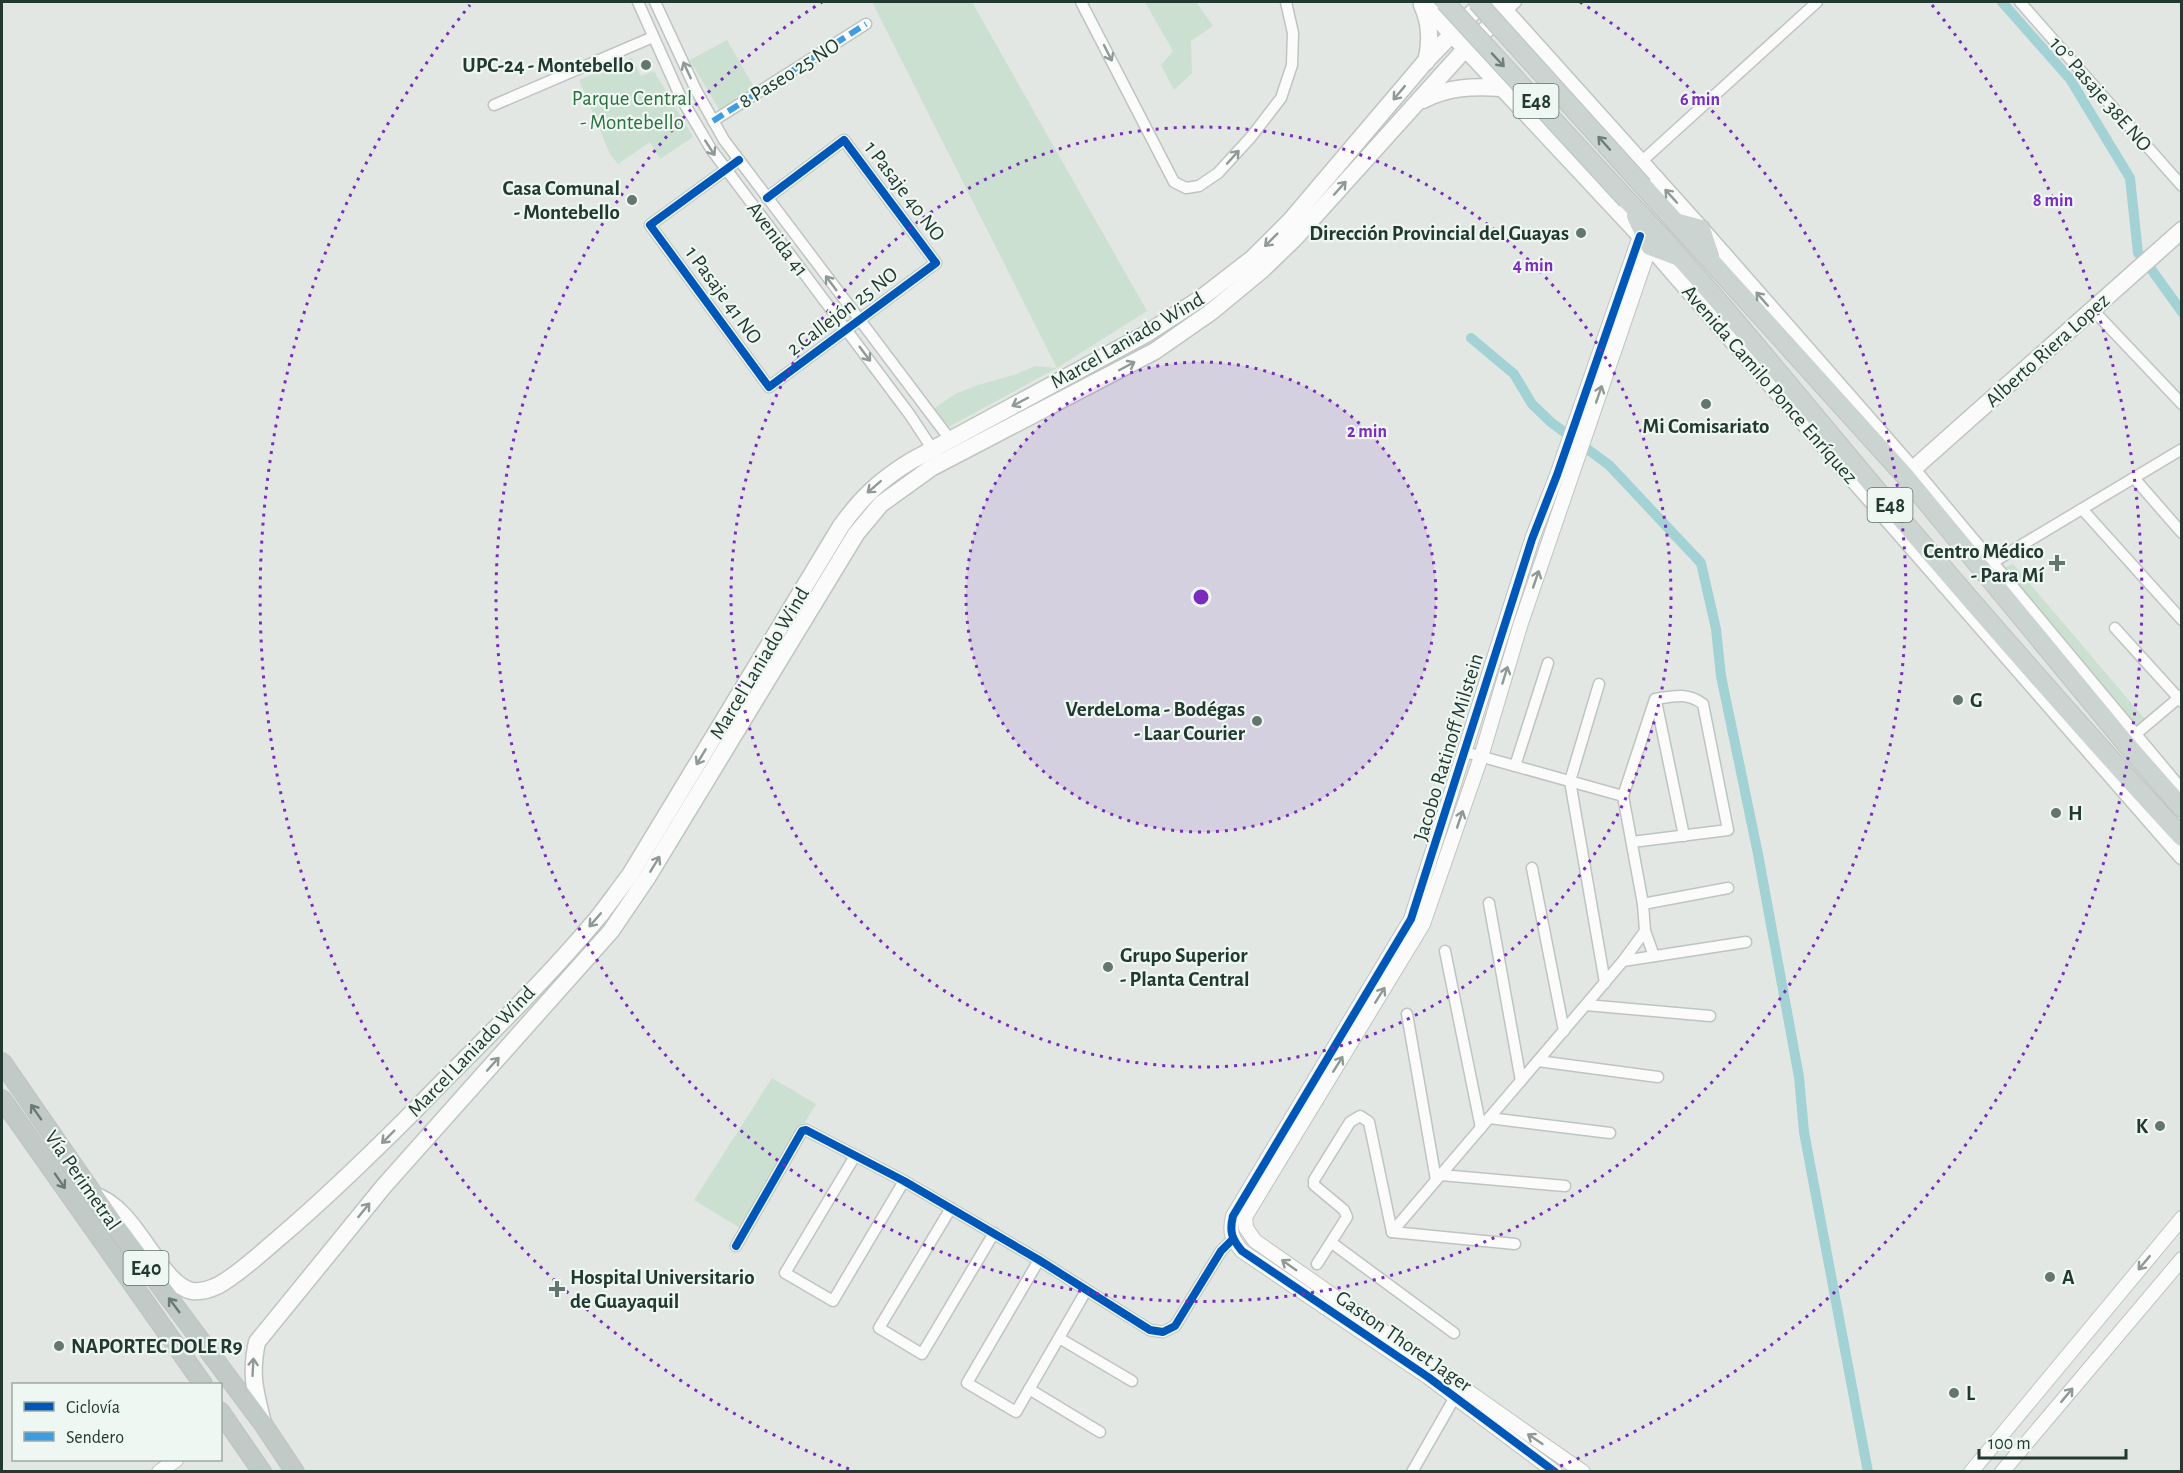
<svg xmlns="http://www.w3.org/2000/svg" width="2183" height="1473" viewBox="0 0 2183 1473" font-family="'Alegreya Sans',sans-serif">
  <rect width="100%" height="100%" fill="#e2e7e4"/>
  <g fill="#cbe0d0">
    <path d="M872,2h100l175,309 -90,57 -114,62 -14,-18 26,-18 23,-9 39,-11 18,-8 22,2z"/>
    <path d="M1145,2h51l17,24 -22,15 1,32 -18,17 -13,-25 12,-14z"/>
    <path d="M727,40l28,49 -35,22 -30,-51z"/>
    <path d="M632,58l9,18 13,-5 39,66 -33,22 -10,-17 -32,22 -8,-10 -31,-74z"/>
    <path d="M2013,564l131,154 1,3 -5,5 -4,-2 -132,-156z"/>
    <path d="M772,1078l44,26 -76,124 -46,-28z"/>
  </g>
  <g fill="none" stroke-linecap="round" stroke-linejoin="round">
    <g stroke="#a3d2d5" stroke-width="10">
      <path d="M2002,2l68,77 60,99 8,75 2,2"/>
      <path d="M2151,269l31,43"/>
      <path d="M1471,338l43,36 18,30 20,19 57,42 92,98 15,66 5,47 37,178 41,223 5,55 64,340"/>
    </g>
    <defs>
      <g id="minor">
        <path d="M638,2l43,96 30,51 199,266 25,38"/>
        <path d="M655,2l41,88 28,50 228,302"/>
        <path d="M1081,2l93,180 12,6 13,-2 19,-13 33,-36 30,-39 11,-33 1,-32 -7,-31"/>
        <path d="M2020,2l162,184"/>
        <path d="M1505,12l11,-10"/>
        <path d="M494,105l159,-68"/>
        <path d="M713,121l153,-97"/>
        <path d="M739,160l-89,65 119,162 167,-124 -92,-123 -77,58"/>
        <path d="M1641,162l176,-160"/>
        <path d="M2092,309l90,95"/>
        <path d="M2134,478l48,55"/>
        <path d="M2082,509l100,111"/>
        <path d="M1990,564l192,-115"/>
        <path d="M2115,628l67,74"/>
        <path d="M1599,684l-29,97 35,202"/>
        <path d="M1656,701l28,135"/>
        <path d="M2130,739l52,-44"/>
        <path d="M1465,752l158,44"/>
        <path d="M1515,766l33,-103"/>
        <path d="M1632,842l96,-12 -25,-126c-16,-12 -29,-8 -48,-5l-32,97 20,108 2,27 9,25"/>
        <path d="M1532,868l32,163"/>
        <path d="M1489,903l32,178"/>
        <path d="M1643,904l85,-16"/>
        <path d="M1445,951l36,177"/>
        <path d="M1623,961l123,-19"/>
        <path d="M1586,1005l124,11"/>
        <path d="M1407,1014l29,166"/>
        <path d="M1538,1061l120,16"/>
        <path d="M1489,1118l121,15"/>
        <path d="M855,1156l-70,117 48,28 71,-120"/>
        <path d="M1441,1175l124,11"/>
        <path d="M951,1208l-72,120 43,26 72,-121"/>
        <path d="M1392,1232l231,-271 22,-30"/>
        <path d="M1392,1232l123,12"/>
        <path d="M1332,1243l122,90"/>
        <path d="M736,1246l66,-115 4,-1 98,51 135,79 111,70 13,2 12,-6 46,-75 12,-12"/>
        <path d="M1039,1260l-72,123 49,29 70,-121"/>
        <path d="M1317,1264l30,-47 -3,-7 -30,-25v-5l36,-58 10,-6 9,6 23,110"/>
        <path d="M1059,1338l73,43"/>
        <path d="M1029,1389l71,43"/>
        <path d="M1412,1472l43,-75"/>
      </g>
      <g id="tertiary">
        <path d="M159,1472l17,-12"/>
        <path d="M1555,1472l-127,-95 -186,-126c-10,-12 -13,-19 -9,-35l178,-297 121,-380 25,-64 83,-239"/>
        <path d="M1583,1472c-110,-76 -218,-155 -328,-231l-9,-13 -1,-11 178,-293 58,-167 39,-131 130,-380"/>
        <path d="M1971,1472l211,-254"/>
        <path d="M2002,1472l180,-213"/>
      </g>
      <g id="secondary">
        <path d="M1422,2l228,244 532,610"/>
        <path d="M1497,2l204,227 211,241 270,324"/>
        <path d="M1422,5c9,19 9,37 4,57"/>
        <path d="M1423,100c25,-13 50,-14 78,-12"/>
        <path d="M1912,470l270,-240"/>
        <path d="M93,1195c44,12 65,89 99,96 9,1 19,-2 27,-6 21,-12 41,-31 61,-48 46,-39 89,-81 132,-124 63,-65 130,-128 188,-198 10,-13 20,-27 30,-40l211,-349c21,-29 39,-46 70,-65l235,-127 54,-35 53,-41 38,-38 134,-158 58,-60"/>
        <path d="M263,1423c-8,-32 -13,-48 -6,-81l127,-156 227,-255 36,-53 209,-344 25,-30 50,-36 224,-117 56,-39 52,-43 33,-32 170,-189 39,-36"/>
      </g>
      <g id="primary">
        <path d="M1643,186l261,289 221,268 57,65"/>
        <path d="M1627,200c88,92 167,192 249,289 100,118 201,234 306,348"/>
        <path d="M1636,216l14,30 27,10"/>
        <path d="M1675,222l26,7 9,27"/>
      </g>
      <g id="trunk">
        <path d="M2,1062l114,165 147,197 32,48"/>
        <path d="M2,1099l201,285"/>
        <path d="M220,1411l42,61"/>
      </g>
    </defs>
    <use href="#minor" stroke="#bfc4c1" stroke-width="13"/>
    <use href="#tertiary" stroke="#bfc4c1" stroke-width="16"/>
    <use href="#secondary" stroke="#bec5c1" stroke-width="19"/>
    <use href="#primary" stroke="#bcc3c1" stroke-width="20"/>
    <use href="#trunk" stroke="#bcc3c1" stroke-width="20"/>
    <use href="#minor" stroke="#fbfbfb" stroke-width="10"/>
    <use href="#tertiary" stroke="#fbfbfb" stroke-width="14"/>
    <use href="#secondary" stroke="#fbfbfb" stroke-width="16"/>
    <use href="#primary" stroke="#ccd4d1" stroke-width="18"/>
    <use href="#trunk" stroke="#c2cac8" stroke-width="18"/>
    <defs>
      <g id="primary-bridge">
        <path d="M1445,2l182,198"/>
        <path d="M1477,2l166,184"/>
      </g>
    </defs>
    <use href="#primary-bridge" stroke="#bcc3c1" stroke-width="20" stroke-linecap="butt"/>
    <use href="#primary-bridge" stroke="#ccd4d1" stroke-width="18"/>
    <path stroke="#3c9ee1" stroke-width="6" stroke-dasharray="12 6" stroke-linecap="butt" d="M713,121l153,-97"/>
    <defs>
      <g id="cycleway">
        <path d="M739,160l-89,65 119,162 167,-124 -92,-123 -77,58"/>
        <path d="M736,1246l66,-115 4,-1 98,51 135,79 111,70 13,2 12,-6 46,-75 12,-12"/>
        <path d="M1555,1472l-127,-95 -186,-126c-10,-12 -13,-19 -9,-35l178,-297 121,-380 25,-64 83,-239"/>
      </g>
    </defs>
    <use href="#cycleway" stroke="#eff7f2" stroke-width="11"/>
    <use href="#cycleway" stroke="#0057b8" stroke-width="8"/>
  </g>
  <defs><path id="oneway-shaft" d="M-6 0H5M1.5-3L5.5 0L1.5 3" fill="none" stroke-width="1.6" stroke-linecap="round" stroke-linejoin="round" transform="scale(1.5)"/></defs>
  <g stroke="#8e9a96">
    <use href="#oneway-shaft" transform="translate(1108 53) rotate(63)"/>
    <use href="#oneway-shaft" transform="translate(687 70) rotate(-115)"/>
    <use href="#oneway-shaft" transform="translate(1399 93) rotate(130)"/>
    <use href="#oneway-shaft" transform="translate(710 148) rotate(57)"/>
    <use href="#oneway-shaft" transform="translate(1233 157) rotate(-48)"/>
    <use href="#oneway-shaft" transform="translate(1340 188) rotate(-48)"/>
    <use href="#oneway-shaft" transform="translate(1671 196) rotate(-132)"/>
    <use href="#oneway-shaft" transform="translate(1271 240) rotate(135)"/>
    <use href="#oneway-shaft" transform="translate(831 283) rotate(-127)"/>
    <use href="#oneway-shaft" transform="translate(1762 299) rotate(-131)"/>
    <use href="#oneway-shaft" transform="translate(865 354) rotate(53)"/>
    <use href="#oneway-shaft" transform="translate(1127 366) rotate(-28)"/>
    <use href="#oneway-shaft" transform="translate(1599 394) rotate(-71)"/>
    <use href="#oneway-shaft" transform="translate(1020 402) rotate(152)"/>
    <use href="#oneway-shaft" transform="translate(874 487) rotate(139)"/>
    <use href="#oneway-shaft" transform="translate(1536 579) rotate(-71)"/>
    <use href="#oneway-shaft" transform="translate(1505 675) rotate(-73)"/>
    <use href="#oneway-shaft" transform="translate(701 757) rotate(121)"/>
    <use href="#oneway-shaft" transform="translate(1460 819) rotate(-71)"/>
    <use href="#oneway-shaft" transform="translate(655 864) rotate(-59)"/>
    <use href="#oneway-shaft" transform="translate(595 920) rotate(131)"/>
    <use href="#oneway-shaft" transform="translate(1380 995) rotate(-58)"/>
    <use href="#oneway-shaft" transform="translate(493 1064) rotate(-48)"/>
    <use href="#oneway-shaft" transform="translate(1338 1064) rotate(-58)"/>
    <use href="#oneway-shaft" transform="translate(388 1137) rotate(135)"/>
    <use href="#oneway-shaft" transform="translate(364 1210) rotate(-51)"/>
    <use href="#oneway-shaft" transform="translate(2144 1263) rotate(130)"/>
    <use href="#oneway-shaft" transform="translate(1289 1265) rotate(-145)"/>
    <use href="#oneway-shaft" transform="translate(253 1367) rotate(-87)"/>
    <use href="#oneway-shaft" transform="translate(2067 1395) rotate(-50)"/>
    <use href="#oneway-shaft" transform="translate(1535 1439) rotate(-146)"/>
  </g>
  <g stroke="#6e7f79">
    <use href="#oneway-shaft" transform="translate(1498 60) rotate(47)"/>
    <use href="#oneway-shaft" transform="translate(1604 143) rotate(-132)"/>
  </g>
  <g stroke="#697a75">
    <use href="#oneway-shaft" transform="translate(36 1112) rotate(-125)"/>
    <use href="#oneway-shaft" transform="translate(60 1181) rotate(55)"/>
    <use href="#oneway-shaft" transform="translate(174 1305) rotate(-127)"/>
  </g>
  <circle cx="1201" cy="597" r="235" fill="#7b2cbf" fill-opacity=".12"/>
  <g fill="none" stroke="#7b2cbf" stroke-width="3" stroke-dasharray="3 6">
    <circle cx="1201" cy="597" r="235"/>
    <circle cx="1201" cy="597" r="470"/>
    <path d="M1580 2A705 705 0 1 1 822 2"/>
    <path d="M849 1469A940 940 0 0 1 470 5M1932 5A940 940 0 0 1 1553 1469"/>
  </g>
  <g fill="#657670" stroke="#eff7f2" stroke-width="2">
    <circle cx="646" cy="65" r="6"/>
    <circle cx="632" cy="200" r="6"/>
    <circle cx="1581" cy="233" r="6"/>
    <circle cx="1706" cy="404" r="6"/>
    <path d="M2054 554h6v6h6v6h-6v6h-6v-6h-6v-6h6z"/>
    <circle cx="1958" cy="700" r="6"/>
    <circle cx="1257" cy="721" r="6"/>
    <circle cx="2056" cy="813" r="6"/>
    <circle cx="1108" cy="967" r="6"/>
    <circle cx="2160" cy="1126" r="6"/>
    <circle cx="2050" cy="1277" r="6"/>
    <path d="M554 1280h6v6h6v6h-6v6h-6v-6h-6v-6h6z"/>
    <circle cx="59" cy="1346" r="6"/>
    <circle cx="1954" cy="1393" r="6"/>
  </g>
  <g text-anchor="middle" stroke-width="4.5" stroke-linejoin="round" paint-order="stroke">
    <g fill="#eff7f2" stroke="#5f726b" stroke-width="1.5">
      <rect x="1513.5" y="84" width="45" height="34" rx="4.5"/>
      <rect x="1867.5" y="488" width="45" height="34" rx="4.5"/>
      <rect x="123.5" y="1251" width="45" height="34" rx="4.5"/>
    </g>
    <g font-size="20" font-weight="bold" fill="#213931">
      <text x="1536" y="108">E48</text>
      <text x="1890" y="512">E48</text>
      <text x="146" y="1275">E40</text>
    </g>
    <g font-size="21" font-weight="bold" fill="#213931" stroke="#eff7f2" text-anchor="start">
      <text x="634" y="72" text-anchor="end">UPC-24 - Montebello</text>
      <text x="620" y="195" text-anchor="end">Casa Comunal<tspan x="620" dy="24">- Montebello</tspan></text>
      <text x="1569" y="240" text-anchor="end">Dirección Provincial del Guayas</text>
      <text x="1706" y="433" text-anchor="middle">Mi Comisariato</text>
      <text x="2044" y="558" text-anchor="end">Centro Médico<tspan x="2044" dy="24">- Para Mí</tspan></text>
      <text x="1970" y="707">G</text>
      <text x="1245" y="716" text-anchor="end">VerdeLoma - Bodégas<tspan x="1245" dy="24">- Laar Courier</tspan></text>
      <text x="2068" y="820">H</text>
      <text x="1120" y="962">Grupo Superior<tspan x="1120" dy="24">- Planta Central</tspan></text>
      <text x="2148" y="1133" text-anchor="end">K</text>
      <text x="570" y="1284">Hospital Universitario<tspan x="570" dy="24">de Guayaquil</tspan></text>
      <text x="2062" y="1284">A</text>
      <text x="71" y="1353">NAPORTEC DOLE R9</text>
      <text x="1966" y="1400">L</text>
    </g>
    <g font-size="21" fill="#213931" stroke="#eff7f2">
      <text transform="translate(789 73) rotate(-32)" y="7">8 Paseo 25 NO</text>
      <text transform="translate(2101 94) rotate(49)" y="7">10° Pasaje 38E NO</text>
      <text transform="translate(905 191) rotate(53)" y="7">1 Pasaje 40 NO</text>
      <text transform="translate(778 239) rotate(53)" y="7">Avenida 41</text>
      <text transform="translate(724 295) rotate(54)" y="7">1 Pasaje 41 NO</text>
      <text transform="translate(842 311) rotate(-37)" y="7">2 Callejón 25 NO</text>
      <text transform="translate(1127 340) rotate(-30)" y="7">Marcel Laniado Wind</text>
      <text transform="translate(2047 350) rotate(-42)" y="7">Alberto Riera Lopez</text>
      <text transform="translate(1770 384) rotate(49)" y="7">Avenida Camilo Ponce Enríquez</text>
      <text transform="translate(759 663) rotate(-59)" y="7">Marcel Laniado Wind</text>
      <text transform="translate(1448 747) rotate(-73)" y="7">Jacobo Ratinoff Milstein</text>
      <text transform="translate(471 1051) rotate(-46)" y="7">Marcel Laniado Wind</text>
      <text transform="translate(83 1180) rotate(55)" y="7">Vía Perimetral</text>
      <text transform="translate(1404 1341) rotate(35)" y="7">Gaston Thoret Jager</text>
    </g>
    <g font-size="21" fill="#2c6f40" stroke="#eff7f2">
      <text x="632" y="105">Parque Central<tspan x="632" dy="24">- Montebello</tspan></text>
    </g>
  </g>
  <circle cx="1201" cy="597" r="9" fill="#7b2cbf" stroke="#eff7f2" stroke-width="3"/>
  <g font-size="18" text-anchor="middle" font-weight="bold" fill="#7b2cbf" stroke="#eff7f2" stroke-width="4.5" stroke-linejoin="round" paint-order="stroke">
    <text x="1700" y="105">6 min</text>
    <text x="2053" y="206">8 min</text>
    <text x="1533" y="271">4 min</text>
    <text x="1367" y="437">2 min</text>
  </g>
  <rect width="2183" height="1473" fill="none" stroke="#213931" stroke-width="6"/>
  <rect x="12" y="1383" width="210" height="78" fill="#eff7f2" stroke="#9daba5" stroke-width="1.5"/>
  <rect x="24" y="1402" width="30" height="9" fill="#0057b8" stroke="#9daba5" stroke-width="1.5"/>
  <text x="66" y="1413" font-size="18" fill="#213931">Ciclovía</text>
  <rect x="24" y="1432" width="30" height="9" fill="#3c9ee1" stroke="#9daba5" stroke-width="1.5"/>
  <text x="66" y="1443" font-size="18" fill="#213931">Sendero</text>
  <path d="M1979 1449v9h147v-9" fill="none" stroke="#213931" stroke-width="3"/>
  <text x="1988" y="1449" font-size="18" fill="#213931" stroke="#eff7f2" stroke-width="4.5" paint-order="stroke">100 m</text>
</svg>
